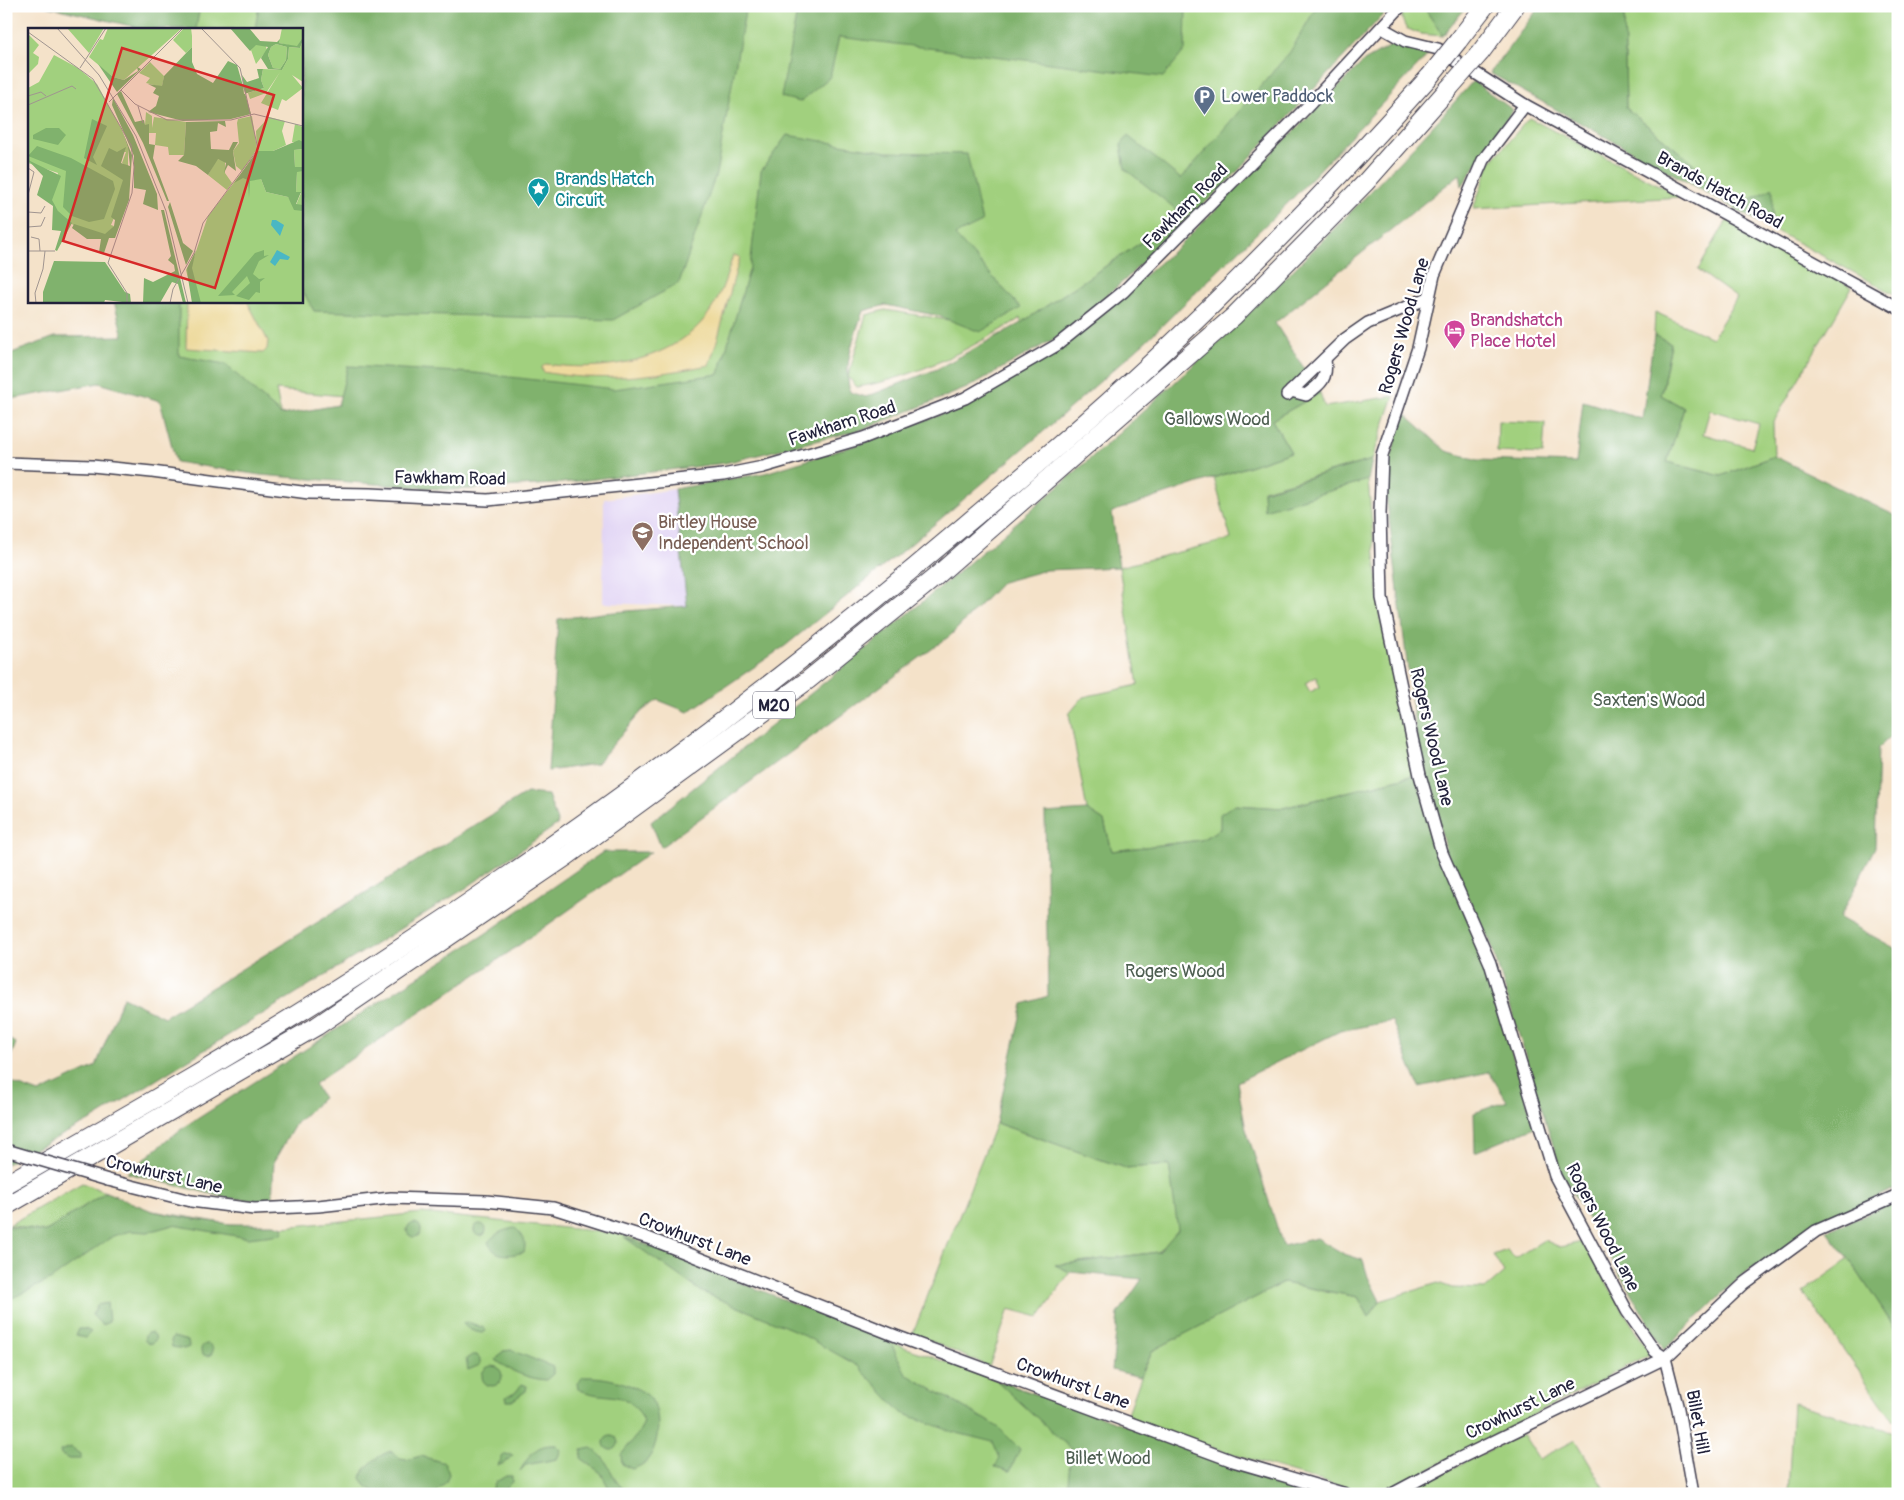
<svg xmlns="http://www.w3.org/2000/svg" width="1904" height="1500" viewBox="0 0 1904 1500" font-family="Pangolin,sans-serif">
  <rect width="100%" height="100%" fill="#fff"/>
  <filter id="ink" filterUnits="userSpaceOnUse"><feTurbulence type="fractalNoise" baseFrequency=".02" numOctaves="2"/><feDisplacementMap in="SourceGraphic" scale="10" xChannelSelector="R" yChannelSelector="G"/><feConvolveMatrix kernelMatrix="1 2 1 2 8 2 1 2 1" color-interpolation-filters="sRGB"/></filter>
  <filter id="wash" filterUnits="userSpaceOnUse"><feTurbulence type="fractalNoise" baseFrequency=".0096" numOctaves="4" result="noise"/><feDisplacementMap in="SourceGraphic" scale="20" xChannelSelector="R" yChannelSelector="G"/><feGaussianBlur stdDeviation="1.12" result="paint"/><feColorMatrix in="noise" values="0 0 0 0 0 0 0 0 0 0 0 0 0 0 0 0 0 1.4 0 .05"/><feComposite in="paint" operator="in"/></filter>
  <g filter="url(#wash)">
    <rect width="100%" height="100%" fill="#f4e2c9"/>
    <path fill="#e1d4f4" d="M674,489l13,117 -84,-3 1,-104z"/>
    <g fill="#a1d07e" stroke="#62795c" fill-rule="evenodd">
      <path d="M185,6h1160l-173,200 9,7 15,-2 -22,20 -7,-6 -146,98v-5c-50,30 -105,60 -164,69l-9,-10 18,-62 19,-5 96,15 -34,-95 -201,141 -200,43 -270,-24 5,25 -30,-27 -85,-25 -7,-62h142v-272h-124z"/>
      <path d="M1406,6h21v6l16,24 -23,-2 -14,-6c-4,-8 -7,-14 0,-22z"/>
      <path d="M1624,6h274v290l-126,-67v-40l-30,15 -116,-96z"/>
      <path d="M1529,118l153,79 -209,12 17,-46z"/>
      <path d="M1727,220l125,67 -79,136 1,33 -53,20 -54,-14 17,-54 -23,-13 10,-51 -17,-9 1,-23 57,26 25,-40 -39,-28zM1710,410l49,14 -7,24 -49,-14z"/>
      <path d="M1320,393l5,14 69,-11 -22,64 -109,30 1,19 104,-29 13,140 34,155 -132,33 -49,-3 -14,24 -19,11 -89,11 -8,-30 -17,-11 -18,-96 14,-17 55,-12 -19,-118 112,-28 -17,-61 77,-26 -19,-32zM1316,677l4,10 -10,5 -5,-9z"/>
      <path d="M1498,421l47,2 -2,31 -46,-2z"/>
      <path d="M996,1123l129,45 44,-3 11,66 -22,21 -102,13 14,7 -31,45 -30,-8 -20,58 -76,-34z"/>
      <path d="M82,1183l24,9 -61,40 -36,-7z"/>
      <path d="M112,1204l117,20 55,3 137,-14 202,21 208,87 239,85 7,88h-1071v-240z"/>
      <path d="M1544,1240l16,7 22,-5 68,112 -237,124 -37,16h-11l-124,-37 -115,-38 16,-45 10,-23 65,-34 66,-34 75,14 11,19 11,-15 58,-18 14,5 33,1 19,-16 -11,-18 14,-5 8,8z"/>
      <path d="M1849,1259l49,74v88l-5,-1 -90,-128z"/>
      <path d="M1793,1403l105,30v61h-110z"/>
      <path d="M1523,1434l16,25 37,-19 32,54h-209z"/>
    </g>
    <g fill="#80b26d" stroke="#516a54">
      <path d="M46,6h154l-4,23h-52z"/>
      <path d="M259,6h487l-30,168 -37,109 -66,37 -299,-9 -13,-23v-259h-46z"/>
      <path d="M798,6h388l-1,44 -22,27 -324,-40 -9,40 -30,25 -19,-5z"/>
      <path d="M1317,6h74l-168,181 -27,24 -15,2 -56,-44 -4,-24 7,-9 53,43 109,-127z"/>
      <path d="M1427,6h40l-24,30 -16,-24z"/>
      <path d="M1540,6h84l2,102 116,96 31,-16 -1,41 -282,-156z"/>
      <path d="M1394,44l34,11 -137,145 -143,139 -105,93 -132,112 -126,102 -97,66 -30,-12 -16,11 -46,53 -48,7 10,-152 45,-6 84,-7 -13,-117 91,-16 98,-30 104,-38 88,-53 123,-105 186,-186z"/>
      <path d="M1473,81l40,29 -51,76 -2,-12 -185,149 45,70 -48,27 19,32 -179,60 7,55 -73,3 -44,12 -51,53 -290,212 -10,-25c235,-188 469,-376 681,-591 48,-49 96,-98 141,-150z"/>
      <path d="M787,135l101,17 79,2 15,68 -27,13 66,73 -41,24 -41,-16 -53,-11 -23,6c-9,27 -20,52 -13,81l16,5 71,-28 84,-46 146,-98 7,6 -47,47 -66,57 -94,53 -103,41 -139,34 -171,21 -102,6 -192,-15 -84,-13 -16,-61 -61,-18 -88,16 -5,-16v-28l49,-18 68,-1 -9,-35h65v55l46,8 56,51 57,-10 10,-39 127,7 139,16 105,-15 31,-107 11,-96z"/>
      <path d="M1654,335l17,8 -10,52 23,13 -17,54 54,14 53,-20 124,61v213l-20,18 -3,99 -35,71 58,32v237l-58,28 -98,60 -78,75 -102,-176 -72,-233 -44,-87 -14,-63 -14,-40 -33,-265 17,-75 44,40 32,9 98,3 7,-62 59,18z"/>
      <path d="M1372,460l-4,20 -104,30 -1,-19z"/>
      <path d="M1415,775l65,177 55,175 -60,25 -1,-39 33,-12 -18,-29 -70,15 -27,-66 -52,10 -103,51 9,47 37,117 34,-8 27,16 19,6 5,17 12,24 -11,16 -11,-20 -75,-14 -131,68 -12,26 -28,-7 6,-56 24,-35 -72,-7 -15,-7 104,-13 19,-22 -9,-65 -44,3 -129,-45 27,-119 25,-8 -3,-183 42,-3 17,11 8,30 89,-11 19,-11v-15l14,-9 49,3z"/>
      <path d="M527,793l21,2 10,29 -92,64 -373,231 -87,45v-83l33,12 57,-27 27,-69 41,20z"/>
      <path d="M603,852h48l-146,103 -191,129 9,14 -27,25 -22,38 -2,41 -45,-4 -100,-25 53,-43 305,-196z"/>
      <path d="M6,1038l10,5 -10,26z"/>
      <path d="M106,1192l46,19 29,6 48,7h45l10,3 -2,7 -34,4 -75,-13 -25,7 -18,-1 -17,5 -63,44 -40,19h-4v-73l39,6z"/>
      <path d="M1898,1200v133l-49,-74 -22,-28z"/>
      <circle cx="414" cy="1230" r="7"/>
      <circle cx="480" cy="1230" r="6"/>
      <path d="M515,1228c8,7 12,13 9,24 -15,4 -29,6 -36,-10 8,-9 15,-12 27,-14z"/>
      <path d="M624,1237l266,104 16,33 92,53 22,22 -10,22 -15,-4 5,-9 -7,-16 -40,-10 -51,-19 -44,-47 -62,-35 -94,-39z"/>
      <path d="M107,1303l2,19 -7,3 -10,-10 5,-10z"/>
      <path d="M468,1322l16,6 2,3 -4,2c-7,-1 -15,-3 -19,-10z"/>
      <path d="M79,1329h6l6,3 -6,6 -9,-2z"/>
      <circle cx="150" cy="1338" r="5.5"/>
      <path d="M173,1337l15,4 1,6 -5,2 -12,-2 -1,-6z"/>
      <circle cx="207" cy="1350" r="6"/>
      <path d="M511,1350l42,17v7l-7,6c-16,-1 -38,-9 -50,-20l7,-9z"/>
      <path d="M472,1355h5l3,4v6l-12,5 -2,-11z"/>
      <circle cx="492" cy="1376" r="10"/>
      <path d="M583,1377c20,-1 46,5 63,17 17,13 14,50 2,65 -4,6 -10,8 -16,10l-10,-5 -1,-9 19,-24 4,-9c-15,-36 -39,-20 -66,-33l-1,-6z"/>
      <path d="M997,1381l331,113h-261l4,-45z"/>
      <path d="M522,1384l5,2 -1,5 -14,10h-5l-1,-4 9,-4z"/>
      <circle cx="611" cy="1443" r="7"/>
      <path d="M556,1445l5,5 -4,9 -31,6 -6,6c10,-17 16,-27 36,-26z"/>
      <path d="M71,1447l10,7v5h-11l-9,-4 -1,-4z"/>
      <path d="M591,1448c14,8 17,18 24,31 3,6 10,10 14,15h-17l-11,-21 -20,-15 1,-8z"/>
      <path d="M392,1451l8,8 6,1 15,-4 24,7 4,11 -3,8 -12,12h-54l-13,-7 -6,-9c2,-11 20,-25 31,-27z"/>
      <path d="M504,1454l9,1 -10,9 -5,1z"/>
      <path d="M506,1476h6v6l-6,6 -16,5 6,-11z"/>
    </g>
    <g fill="#eeda9e" stroke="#887e6c">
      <path d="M733,255l7,2c-11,36 -18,72 -31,108 -56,11 -109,18 -166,7l-1,-5 4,-3c58,9 136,-3 168,-59 9,-16 14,-33 19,-50z"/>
      <path d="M187,301h60l21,40 -1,8 -4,4 -77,-5z"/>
    </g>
  </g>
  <g filter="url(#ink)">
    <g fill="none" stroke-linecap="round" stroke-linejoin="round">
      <defs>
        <g id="minor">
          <path d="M1382,28l23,13 33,8 87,56 373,203"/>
          <path d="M1525,105l-42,55 -49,115 -16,73 -36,107 -2,58 2,85 38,177 22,78 48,110 65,213 72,135 28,40 10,7"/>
          <path d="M1291,391l15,4c15,-11 22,-16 19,-36"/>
          <path d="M1287,395l58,-56 23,-16 60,-25"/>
          <path d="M6,463l86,3 60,6 157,21 62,1 117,6 235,-25 40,-8 100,-29 102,-40 92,-53 66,-53 184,-185 94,-101"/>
          <path d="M108,1180l83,21 63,8 64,-3 73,-8 95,3 67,7 95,30 248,98 337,125 113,33"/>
          <path d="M1665,1358l13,51 15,85"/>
          <path d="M1392,1494l64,-34 209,-102 80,-75 71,-52 82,-36"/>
        </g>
        <g id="highway">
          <path d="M1458,41l27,-35"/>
          <path d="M1480,53l35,-47"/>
          <path d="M6,1184c127,-72 254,-144 376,-224 204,-132 398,-278 583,-435 63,-53 126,-106 186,-162 98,-91 190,-187 279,-287"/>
          <path d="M6,1206l311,-180 250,-170 241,-176 125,-101 301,-263 131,-133 85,-96"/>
        </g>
      </defs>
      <use href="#minor" stroke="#423f50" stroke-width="14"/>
      <use href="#highway" stroke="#423f50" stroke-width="20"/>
      <use href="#minor" stroke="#fff" stroke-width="11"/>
      <use href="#highway" stroke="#fff" stroke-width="18"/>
      <defs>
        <path id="minor-bridge" d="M6,1150l102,30"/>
        <g id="highway-bridge">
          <path d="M1430,76l28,-35"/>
          <path d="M1450,87l30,-34"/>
        </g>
      </defs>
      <use href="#minor-bridge" stroke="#423f50" stroke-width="14" stroke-linecap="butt"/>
      <use href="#highway-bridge" stroke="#423f50" stroke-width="20" stroke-linecap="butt"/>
      <use href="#minor-bridge" stroke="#fff" stroke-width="11"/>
      <use href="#highway-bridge" stroke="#fff" stroke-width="18"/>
    </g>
  </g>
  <defs>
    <symbol id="parking-pin" viewBox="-11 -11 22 30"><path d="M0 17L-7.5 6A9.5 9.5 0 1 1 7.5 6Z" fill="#5c6f8a" stroke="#fff"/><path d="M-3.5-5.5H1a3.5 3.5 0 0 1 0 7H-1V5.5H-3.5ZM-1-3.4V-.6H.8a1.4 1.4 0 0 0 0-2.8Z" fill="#fff"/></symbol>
    <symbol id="sight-pin" viewBox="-11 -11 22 30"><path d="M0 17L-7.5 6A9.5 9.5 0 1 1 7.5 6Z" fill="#0f9aa8" stroke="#fff"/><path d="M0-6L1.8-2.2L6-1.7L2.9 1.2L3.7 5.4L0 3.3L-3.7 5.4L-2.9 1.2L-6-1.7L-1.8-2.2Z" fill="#fff"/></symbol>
    <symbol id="hotel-pin" viewBox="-11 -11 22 30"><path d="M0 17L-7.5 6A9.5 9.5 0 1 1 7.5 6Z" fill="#d1479c" stroke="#fff"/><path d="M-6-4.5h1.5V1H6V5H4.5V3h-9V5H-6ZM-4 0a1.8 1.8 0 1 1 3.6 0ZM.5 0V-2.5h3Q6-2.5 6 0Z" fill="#fff"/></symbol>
    <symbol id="school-pin" viewBox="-11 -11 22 30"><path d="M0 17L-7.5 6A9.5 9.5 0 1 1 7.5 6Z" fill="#8d6e63" stroke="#fff"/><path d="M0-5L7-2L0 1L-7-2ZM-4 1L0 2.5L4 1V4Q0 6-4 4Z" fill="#fff"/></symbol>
  </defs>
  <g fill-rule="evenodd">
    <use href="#parking-pin" x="1192" y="84" width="25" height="34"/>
    <use href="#sight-pin" x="526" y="176" width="25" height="34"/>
    <use href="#hotel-pin" x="1442" y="318" width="25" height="34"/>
    <use href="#school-pin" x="630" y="520" width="25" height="34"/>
  </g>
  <g text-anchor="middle" stroke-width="4.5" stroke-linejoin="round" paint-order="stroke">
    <rect fill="#fff" stroke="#646476" stroke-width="1" x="753" y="691.5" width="42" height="27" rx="4"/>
    <g font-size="16" font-weight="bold" fill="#22223b">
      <text x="774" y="711">M20</text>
    </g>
    <g font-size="18" fill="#4e5e75" stroke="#fff" text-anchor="start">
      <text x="1221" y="102">Lower Paddock</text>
    </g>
    <g font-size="18" fill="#0d838f" stroke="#fff" text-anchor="start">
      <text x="555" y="185">Brands Hatch<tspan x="555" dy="21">Circuit</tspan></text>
    </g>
    <g font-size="18" fill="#22223b" stroke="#fff">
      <text transform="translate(1720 190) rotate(29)" y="6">Brands Hatch Road</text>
      <text transform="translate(1185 206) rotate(-45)" y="6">Fawkham Road</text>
      <text transform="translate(1404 326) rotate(-74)" y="6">Rogers Wood Lane</text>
      <text transform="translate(842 423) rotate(-18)" y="6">Fawkham Road</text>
      <text transform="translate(450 478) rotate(1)" y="6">Fawkham Road</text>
      <text transform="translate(1432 737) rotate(77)" y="6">Rogers Wood Lane</text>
      <text transform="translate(164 1174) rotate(13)" y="6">Crowhurst Lane</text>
      <text transform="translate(1603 1227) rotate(63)" y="6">Rogers Wood Lane</text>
      <text transform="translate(695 1239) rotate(21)" y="6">Crowhurst Lane</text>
      <text transform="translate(1073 1383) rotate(20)" y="6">Crowhurst Lane</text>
      <text transform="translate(1520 1408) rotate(-26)" y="6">Crowhurst Lane</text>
      <text transform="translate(1698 1422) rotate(80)" y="6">Billet Hill</text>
    </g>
    <g font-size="18" fill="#b23c85" stroke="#fff" text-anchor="start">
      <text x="1470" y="326">Brandshatch<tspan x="1470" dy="21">Place Hotel</tspan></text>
    </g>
    <g font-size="18" fill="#4e5f52" stroke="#fff">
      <text x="1217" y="425">Gallows Wood</text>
      <text x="1649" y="706">Saxten's Wood</text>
      <text x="1175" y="977">Rogers Wood</text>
      <text x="1108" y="1464">Billet Wood</text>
    </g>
    <g font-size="18" fill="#785e54" stroke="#fff" text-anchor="start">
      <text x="658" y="528">Birtley House<tspan x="658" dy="21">Independent School</tspan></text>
    </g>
  </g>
  <g transform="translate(28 28)">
    <rect width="275" height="275" fill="#f4e2c9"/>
    <path d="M39,0h37l-15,25zM80,0h74l-58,52 -11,-3 -24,-20 11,-18 3,1zM156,0h7l1,8v11l-6,6 -13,-13zM254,0h21v9l-6,10 -18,-4zM0,6l11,11 -6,8 6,4 -1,7 -9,9 -1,7zM275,12v42l-11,-7 11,13 -17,13 -4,-2 -4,11 -17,-7 19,-31 -14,21 -16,6 -2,-6 16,-5 -3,-8 2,-11 19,1 6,-11 1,-12 11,1zM237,16l2,6 -11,14 -5,-14 4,-5zM248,16l11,3 -1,13 -6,9 -7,-1 -5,-13 3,-8zM26,27l24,13 19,16 25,46 6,18v19l-6,-4 4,-11h-10l8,25 -2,22 -11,26 3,1 -9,10 -30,-10 -14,-9 -10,-17 7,-27 -30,-10v-75l11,-6zM122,34l14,14 -2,11 -16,-4 4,-5 -11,-5zM118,84l6,4v12l2,-11 32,5 -2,33h-15l-1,-8 -13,-2 1,-12h-7v-8h-4zM224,88l5,33 -15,22 -6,-5 -3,-15 6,-8 -2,-20 1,-4zM241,89l16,4 -3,10 4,14 -13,6h-16l-1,-20zM267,96l8,3v15h-11zM275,121v18h-8l-1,-17zM189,131l8,1v13l7,10 -5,7 -19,-15zM269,143h6v34h-7l5,-12 -5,-1zM211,148l22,3 5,13 22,5 8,12h7v94h-109l-8,-33 1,-2 2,4 19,-56z" fill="#a1d07e"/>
    <path d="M202,0h19l11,13 17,1 3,-3 -1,4 18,3 6,-9v3l-3,8 -11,-1 -1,12 -6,11 -14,-1 -7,-11 7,-11 -12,-2 -6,6zM248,16l11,3 -1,13 -6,9 -7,-1 -5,-13 3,-8zM164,19v15l5,12 16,9 15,-22 9,4 14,49 -20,5 -48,2 -35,-9 8,-6 3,-10 -6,-3 3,-5 -8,-4 14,2 2,-10zM70,36l15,13 11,3 14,-9 -1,-4 4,2 -24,23zM229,41h6l-2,11 3,8 -20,6 -2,-19 5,7 12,-4zM93,63l14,31 9,-2 1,5 4,-1v20l6,1 -2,13 16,43h-2l-24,-58 -26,-49zM85,70l20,37 24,59 1,16 -15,-6 3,-14 -12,-2v-32l-22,-51zM64,91l15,7 -14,31 4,8 -13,-7zM197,93l1,6 -8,-4 -1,8 -7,1 1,17 18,1 4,-8h5l-5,9 3,20 -8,-6 -4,8 2,-10 -8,-4 -10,16 -12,-9 -18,-5 6,-6 2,-33zM18,100h13l7,7 -8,10 -25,-6v-4zM94,102l10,25 -3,45 -14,38h-6l-5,15 -5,-1 2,-13h-14l-15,-11 2,-4 31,10 9,-8 1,-6 -4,-3 12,-37 -22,-14 8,-18 8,4 9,-5 -5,16 9,3 -2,-18zM271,112l4,2v7l-9,1 1,17h8v4l-6,1 -1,20h5l-5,12 7,1v6l-9,-1 -6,-13 -22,-5 -5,-13 -11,2 -1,17 -1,-18 -5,-2 -9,5 23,-32h16zM9,118l34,12 42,23 2,8 -11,30 -15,3 -17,-6 -9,-9 3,-36 -38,-15zM0,132l33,16 -9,24 6,11 14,12 -15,28 -2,-1 6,-19 -9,-1 1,-24 -16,-11 6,-19zM142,174l13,41 10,8 -7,14 -18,-58zM133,182h3l22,93h-3l-5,-19 -6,-2 -12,21h-17l1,-25 9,4 22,-11 -1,-6 -6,-5 3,-4zM168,222l-4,18 9,35h-9l-4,-25 -1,-10zM236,222v6l5,-1 -10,6 -6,13 6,5 6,-1 -5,4v11l-4,-1 -7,8 -13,-4 14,-13 -3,-7 -15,16 3,3 -17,1 37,-43zM26,233l51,1 20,30 5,2 1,9 -26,-3 -1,3h-61v-11z" fill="#80b26d" fill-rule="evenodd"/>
    <path d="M248,192l8,5 -4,11 -9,-11 1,-5zM249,222l13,7 -2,3 -8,-1 -5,7 -5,-4z" fill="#4ab7c4"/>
    <path fill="none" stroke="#a09590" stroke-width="1" d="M29,0l42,47 37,61 30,75 22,92M0,4l65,47 38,66 3,22 -2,26 -24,70 19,30v10M52,40l26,-40M93,62l14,14 32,16h64l23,-6 49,12M0,68l13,-4 5,4M81,74l74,-74M0,77l44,-19 4,3M110,78l5,17M0,140l6,4 -6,23M0,184l13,1 4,-7M0,199l13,-1 4,-9M3,209l8,2 1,12M0,223h27M8,275l-1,-10 8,-24 2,-18M142,275l3,-14 21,-36 9,-30 55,-74 -18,-81 -39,-40"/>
    <path fill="#d62828" fill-opacity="0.15" stroke="#d62828" stroke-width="2.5" d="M94,20l152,47 -59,193 -152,-47z"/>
    <rect width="275" height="275" fill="none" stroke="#22223b" stroke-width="2.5"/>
  </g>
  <rect width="1904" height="1500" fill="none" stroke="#fff" stroke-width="25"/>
</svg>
